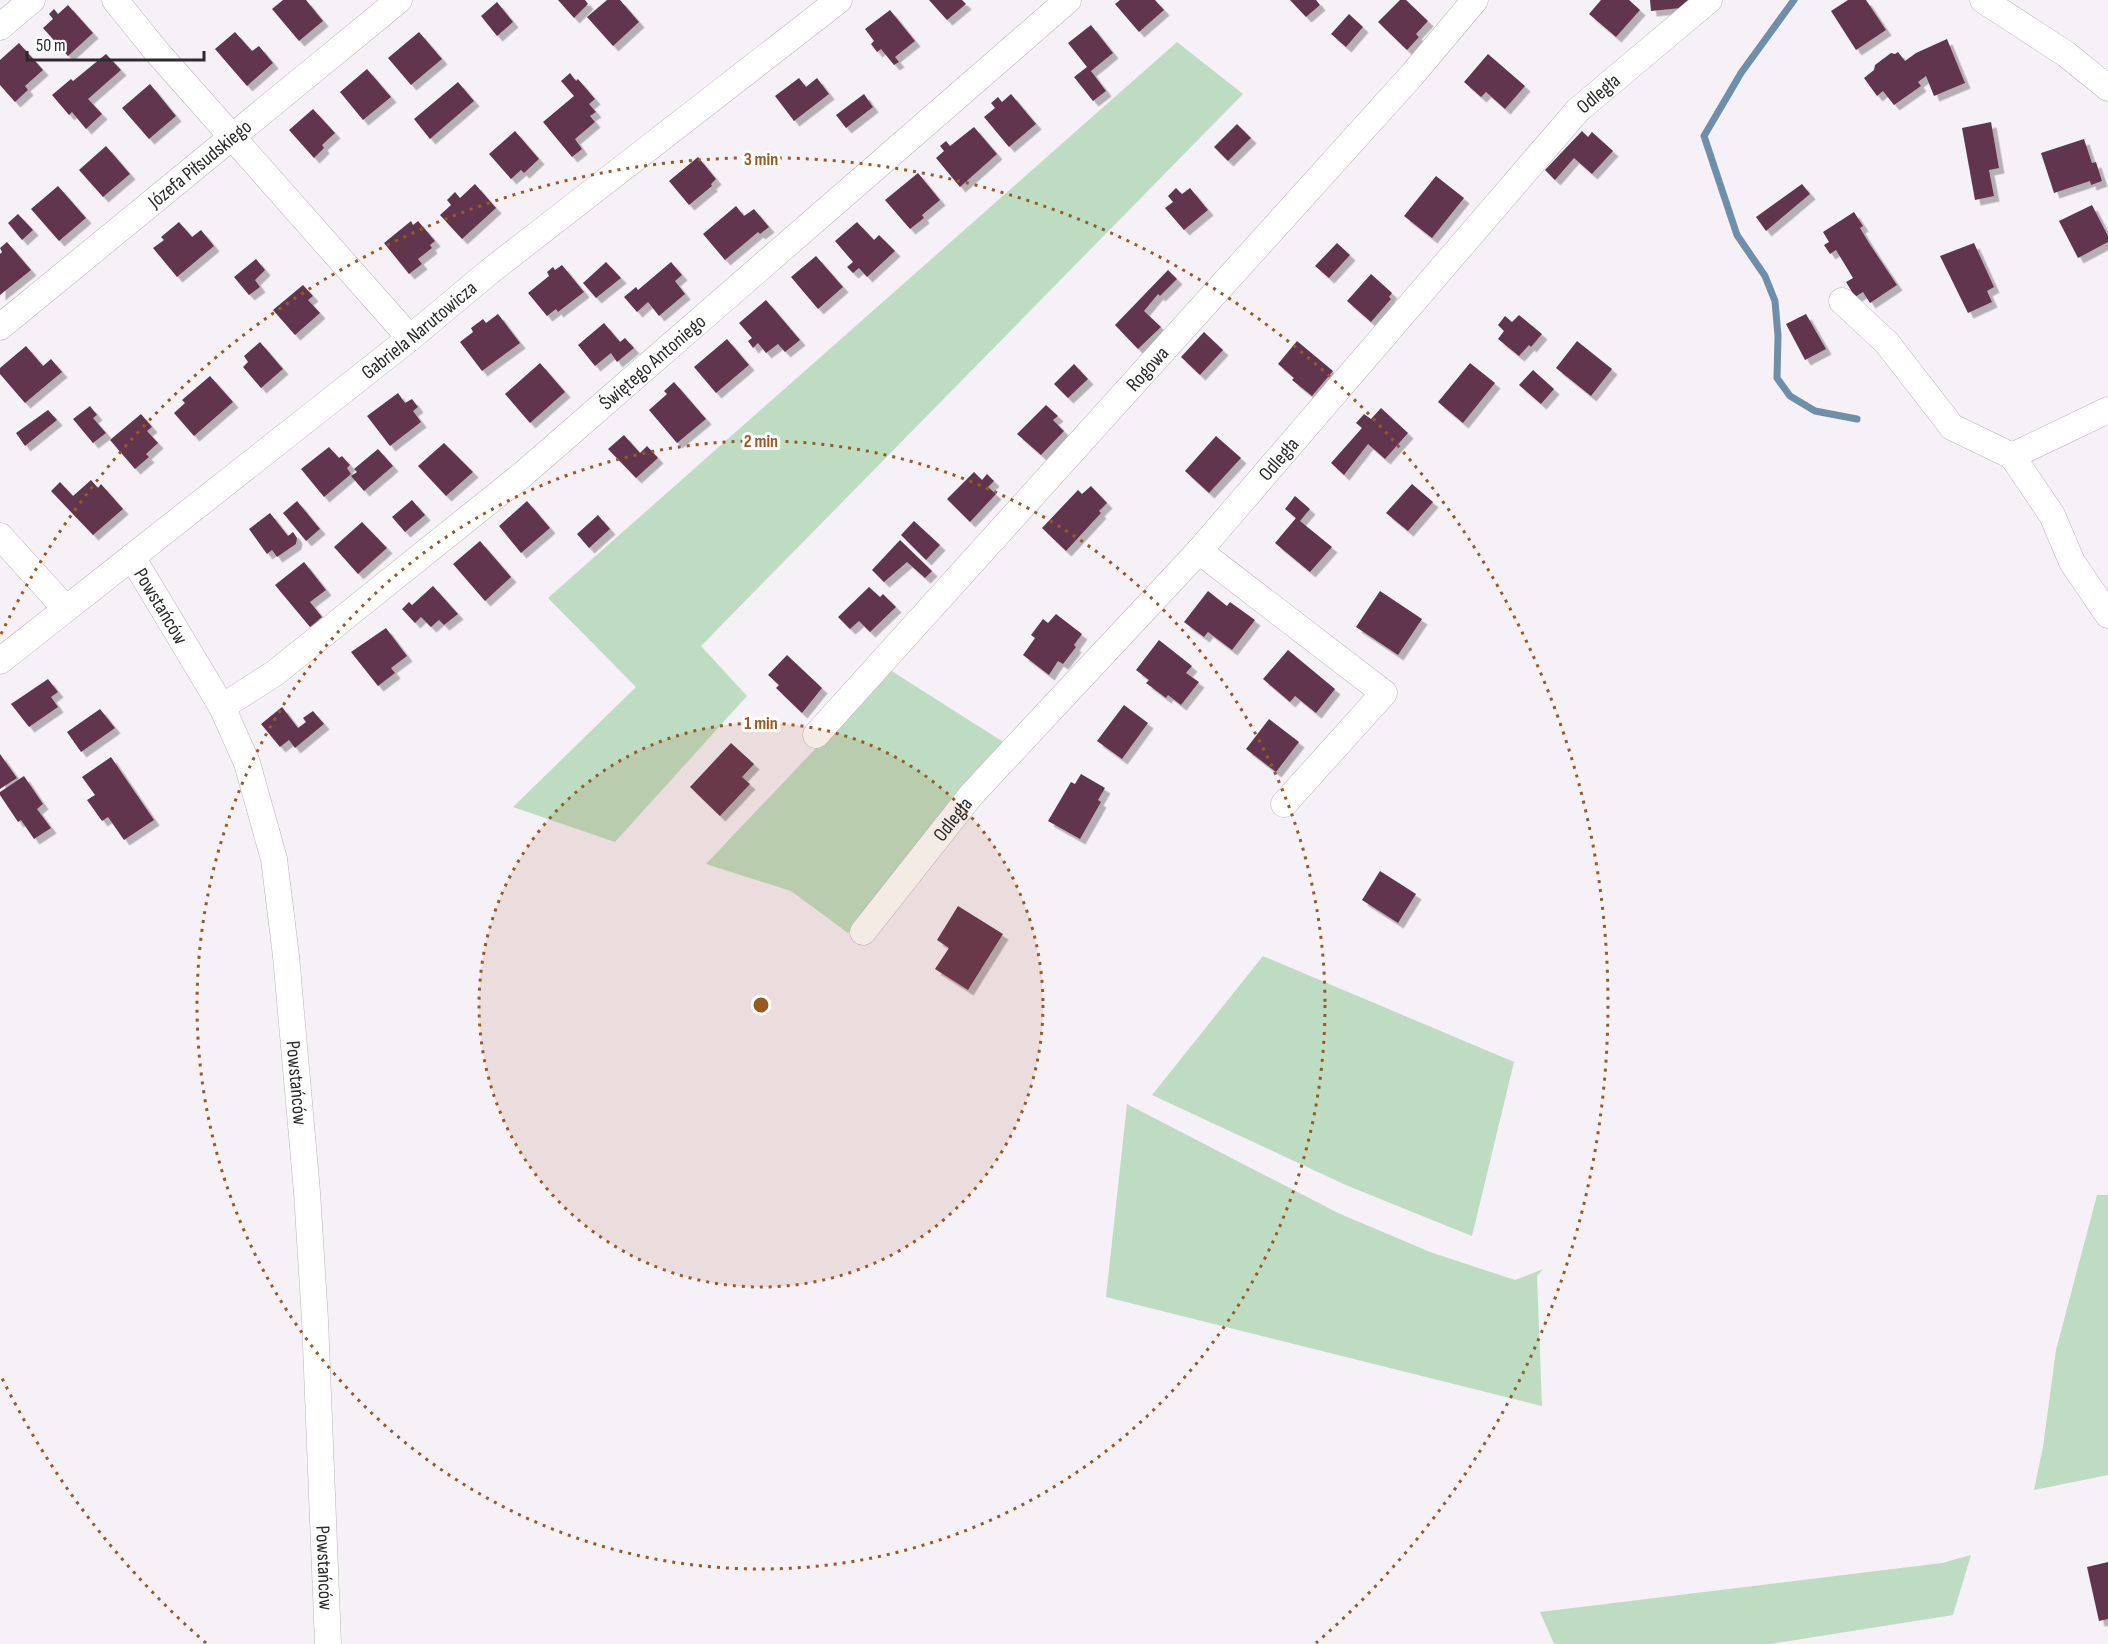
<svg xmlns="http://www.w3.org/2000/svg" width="2108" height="1644" viewBox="0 0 2108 1644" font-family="'Sofia Sans Condensed',sans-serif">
  <defs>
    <filter id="shadow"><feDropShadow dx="5.5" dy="5.5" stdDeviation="0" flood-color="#0004"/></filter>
  </defs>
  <rect width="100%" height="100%" fill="#f6f0f7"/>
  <g fill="#bedcc2">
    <path d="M1177,42l66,52 -542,552 46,50 -132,146 -102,-35 123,-120 -88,-89z"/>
    <path d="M890,670l115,73 -157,190 -57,-42 -85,-27z"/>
    <path d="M1263,956l251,106 -42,174 -124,-50 -196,-91z"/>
    <path d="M1127,1104l211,109 92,39 85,28 28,-11 -6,7 5,130 -436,-109z"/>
    <path d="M2097,1195h11v280l-74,15 9,-43 13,-97z"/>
    <path d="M1971,1555l-18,60 -183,29h-216l-14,-32 402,-49z"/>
  </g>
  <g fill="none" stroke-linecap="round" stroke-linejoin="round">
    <path stroke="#6f8ea9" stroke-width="7" d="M1794,0l-53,73 -37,63 33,99 28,41 10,25 3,35 -1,42 13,18 25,15 42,8"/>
  </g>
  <g fill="#62364f" filter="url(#shadow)">
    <path d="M283,0h23l17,21 -24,20 -27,-32z"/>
    <path d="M558,0h27l3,4 -14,14z"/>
    <path d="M607,0h13l19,22 -26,24 -26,-29z"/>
    <path d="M929,0h33l4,4 -19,16z"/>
    <path d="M1120,0h35l9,10 -25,22 -24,-28z"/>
    <path d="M1290,0h26l4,5 -14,12z"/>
    <path d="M1400,0h6l22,21 -12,13 3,3 -12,13 -29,-28z"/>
    <path d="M1601,0h28l11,10 -24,27 -27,-23z"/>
    <path d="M1650,0h40l-9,8 -30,3z"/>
    <path d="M1848,0h18l20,30 -30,20 -25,-39z"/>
    <path d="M497,2l16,20 -16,14 -16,-20z"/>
    <path d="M68,5l25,28 -25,23 -25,-28 10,-9 -4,-5 5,-5 4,5z"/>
    <path d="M890,10l25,31 -20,16 4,5 -5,3 -13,-16 -4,3 -6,-8 3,-3 -9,-12z"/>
    <path d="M1349,14l14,13 -17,20 -15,-13z"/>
    <path d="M1091,25l22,28 -22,18 15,20 -13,10 -19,-24 13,-10 -19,-24z"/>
    <path d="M235,32l17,19 7,-5 14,17 -26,23 -32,-37z"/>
    <path d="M419,32l23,27 -31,26 -23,-27z"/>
    <path d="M1947,39l18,44 -31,13 -8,-20 -8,6 3,4 -27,19 -11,-14 -6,5 -13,-18 10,-8 1,-5 16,-12 4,1 3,-2 7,9 11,-8z"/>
    <path d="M19,43l24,27 -18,16 3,4 -13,12 -15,-17v-25z"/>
    <path d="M106,54l15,16 -33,29 14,15 -16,15 -14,-17 -3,3 -17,-20 19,-16 2,2z"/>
    <path d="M1488,54l37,32 -20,23 -19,-17 -5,5 -17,-15z"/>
    <path d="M367,69l24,28 -28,23 -23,-28z"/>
    <path d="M570,73l6,8 2,-2 17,20 -6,5 7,8 -6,4 5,6 -20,17 7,10 -10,8 -29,-35 31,-26 -13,-15z"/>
    <path d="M799,78l7,9 11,-9 12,16 -35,27 -19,-25z"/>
    <path d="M458,82l16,19 -44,38 -16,-20z"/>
    <path d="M150,84l26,32 -27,23 -27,-31z"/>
    <path d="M864,94l9,13 -27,21 -10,-13z"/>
    <path d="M1011,94l25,30 -27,23 -25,-30 11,-9 -4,-5 7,-6 4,5z"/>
    <path d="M313,109l22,24 -13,12 2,3 -10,10 -25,-28z"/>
    <path d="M1991,122l8,46 -10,2 5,26 -19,4 -13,-72z"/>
    <path d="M1237,124l14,14 -23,23 -14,-14z"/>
    <path d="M974,127l23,27 -37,33 -24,-29 8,-7 -4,-5 6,-5 4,5z"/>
    <path d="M515,131l24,28 -15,14 -3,-3 -10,9 -22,-25z"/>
    <path d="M1582,131l6,6 4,-5 21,19 -21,23 -18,-16 -19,22 -10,-10z"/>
    <path d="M2084,139l8,24 4,-1 6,19 -11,4 -1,-4 -36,12 -13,-40z"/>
    <path d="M106,146l24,28 -27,23 -24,-27z"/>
    <path d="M698,157l18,22 -5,5 1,2 -23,19 -20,-24z"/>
    <path d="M918,173l22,27 -18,15 2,3 -14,11 -25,-29z"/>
    <path d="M1436,176l28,22 -32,40 -28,-22z"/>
    <path d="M475,184l21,24 -34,31 -22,-24 11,-10 -4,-5 8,-8 5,6z"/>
    <path d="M1802,184l8,10 -44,37 -10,-14z"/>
    <path d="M58,186l28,32 -27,23 -28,-32z"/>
    <path d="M1176,188l6,6 8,-6 18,22 -24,20 -19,-22 8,-6 -5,-6z"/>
    <path d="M2092,205l16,31v6l-30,16 -19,-37z"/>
    <path d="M736,206l8,10 10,-7 15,18 -9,7 -2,-2 -33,28 -22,-26z"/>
    <path d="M1854,212l9,14 -3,2 9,15 28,42 -27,18 -7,-11 -8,5 -9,-15 7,-4 -17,-28 -6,4 -6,-9 5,-3 -6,-10z"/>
    <path d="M18,214l15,16 -11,10 -14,-17z"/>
    <path d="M411,221l2,4 5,-4 17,20 -5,4 2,3 -14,11 4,5 -13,10 -25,-31z"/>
    <path d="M179,222l13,15 9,-7 13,16 -37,31 -24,-29 11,-8 -3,-3z"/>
    <path d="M857,222l17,18 5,-5 16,16 -28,26 -8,-9 -6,5 -6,-6 6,-5 -18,-21z"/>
    <path d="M7,242l24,28 -31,25v-41l2,-2 -2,-4z"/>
    <path d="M1337,243l13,12 -21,23 -14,-12z"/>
    <path d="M1974,243l20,44 -7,4 5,11 -24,11 -28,-57z"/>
    <path d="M816,256l27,31 -25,22 -27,-32z"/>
    <path d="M256,259l9,11 -10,10 5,7 -11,8 -15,-18z"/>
    <path d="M606,262l15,16 -25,20 -13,-15z"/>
    <path d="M671,262l11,13 -7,6 10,13 -26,22 -11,-14 -11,10 -13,-15 12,-10 2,3z"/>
    <path d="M562,265l22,27 -26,20 -2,-3 -9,7 -19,-23 21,-17 -2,-4 6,-5 2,3z"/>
    <path d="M1168,270l9,9 -17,17 -2,-2 -14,17 17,16 -23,22 -23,-24z"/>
    <path d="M1371,274l21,19 -3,4 2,2 -20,23 -24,-21z"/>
    <path d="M303,285l10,11 -5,4 12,13 -25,22 -22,-25z"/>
    <path d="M766,300l34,40 -15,12 -7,-8 -12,9 -8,-10 -5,5 -5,-7 4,-3 -13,-15z"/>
    <path d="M498,314l22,29 -38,28 -22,-29 13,-10 -2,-4 12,-9 3,4z"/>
    <path d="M1806,314l20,35 -21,11 -19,-36z"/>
    <path d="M1519,315l23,19 -11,13 -2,-2 -10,11 -21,-17 6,-8 -6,-6 7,-9 7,6z"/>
    <path d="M604,323l16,19 5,-4 9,10 -17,14 -6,-9 -16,13 -17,-21z"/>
    <path d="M1204,332l19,18 -23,25 -19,-18z"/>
    <path d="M727,339l22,26 -33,28 -22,-26z"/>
    <path d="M1297,341l36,30 -21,25 -20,-16 2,-2 -16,-14z"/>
    <path d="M1577,341l35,28 -21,27 -35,-28z"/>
    <path d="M260,342l23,27 -22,19 -18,-21 5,-5 -4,-6z"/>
    <path d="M26,346l17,20 8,-7 11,13 -37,31 -25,-29v-6z"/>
    <path d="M540,363l25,29 -35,31 -25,-29z"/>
    <path d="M1470,363l25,20 -32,40 -25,-21z"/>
    <path d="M1074,364l14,15 -20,19 -14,-14z"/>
    <path d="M1533,370l21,19 -13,15 -22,-19z"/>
    <path d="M210,376l23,26 -39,34 -20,-23 11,-10 -3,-3z"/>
    <path d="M674,382l32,37 -29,24 -28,-33 18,-16 -3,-3z"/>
    <path d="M398,393l7,10 7,-4 6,8 -5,4 8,11 -31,24 -23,-30z"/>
    <path d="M1046,405l12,11 -5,4 11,11 -23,24 -24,-21z"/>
    <path d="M90,406l7,9 -4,3 13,15 -13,10 -20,-24z"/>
    <path d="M1381,408l27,25 -23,26 -17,-15 -24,31 -13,-12 31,-35 -6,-5 8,-9 7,5z"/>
    <path d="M48,410l9,10 -32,26 -9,-13z"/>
    <path d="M141,414l11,13 -5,4 11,12 -12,11 3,3 -14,12 -25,-29z"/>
    <path d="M624,435l16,18 7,-7 11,12 -22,20 -28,-29z"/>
    <path d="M1216,436l25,22 -32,35 -24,-22z"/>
    <path d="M444,443l29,29 -27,24 -28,-30z"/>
    <path d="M329,447l10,11 3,-2 8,9 -3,3 4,6 -27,23 -23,-28z"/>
    <path d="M378,449l15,17 -29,25 -13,-15 6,-4 -3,-3z"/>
    <path d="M974,472l8,8 5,-6 7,7 -6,6 8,7 -26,28 -23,-23z"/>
    <path d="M91,480l7,8 3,-4 22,25 -30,26 -42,-44 9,-9 13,14z"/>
    <path d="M1412,484l21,18 -25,29 -22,-18z"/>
    <path d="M1091,486l16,17 -8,8 2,2 -35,38 -24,-23 36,-38 4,4z"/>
    <path d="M1295,496l15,13 -10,12 32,26 -22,25 -35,-29 21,-25 -11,-9z"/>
    <path d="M412,500l13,15 -20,17 -13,-15z"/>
    <path d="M297,501l23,28 -14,12 -23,-28z"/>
    <path d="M527,501l23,27 -29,25 -22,-27z"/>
    <path d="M270,513l18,23 5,-4 4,6 -1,6 -19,13 -5,-7 -5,4 -18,-25z"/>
    <path d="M598,515l12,14 -21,19 -12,-14z"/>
    <path d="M914,521l26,24 -14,15 -25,-25z"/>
    <path d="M362,522l25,26 -29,26 -24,-27z"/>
    <path d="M900,540l32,31 -7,7 -18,-16 -23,20 -12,-12z"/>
    <path d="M480,541l31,36 -26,24 -32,-37z"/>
    <path d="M304,562l22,28 -16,12 12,15 -12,10 -35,-42z"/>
    <path d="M433,586l25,28 -14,11 -5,-5 -8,7 -10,-10 -6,6 -13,-14 7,-7 3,3z"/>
    <path d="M869,587l11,10 3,-3 13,13 -26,25 -11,-11 -9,8 -12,-12z"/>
    <path d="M1208,591l19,15 3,-4 25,18 -23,30 -24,-18 -4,5 -20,-15z"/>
    <path d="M1380,591l42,28 -24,36 -42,-28z"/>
    <path d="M1056,614l26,20 -8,11 2,2 -13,17 -5,-3 -9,14 -26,-20 12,-17 -4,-3 12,-16 5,4z"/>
    <path d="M386,628l21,28 -16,12 4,5 -17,13 -27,-34z"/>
    <path d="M1159,640l33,26 -6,7 13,9 -18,23 -13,-10 -2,3 -20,-15 3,-3 -13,-10z"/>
    <path d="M1288,650l47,39 -19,24 -21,-17 -5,6 -27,-23z"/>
    <path d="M787,655l35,33 -20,25 -26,-25 3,-3 -11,-10z"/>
    <path d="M48,679l10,13 -7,5 7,10 -29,20 -18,-23z"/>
    <path d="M1124,705l24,18 -26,36 -25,-18z"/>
    <path d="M282,707l16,21 8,-6 -3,-4 10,-7 11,13 -29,24 -6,-8 -9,7 -19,-23z"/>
    <path d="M100,709l15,19 -34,24 -14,-20z"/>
    <path d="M1269,719l30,23 -23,30 -30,-23z"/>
    <path d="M731,743l23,21 -12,13 8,7 -30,32 -30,-29z"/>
    <path d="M0,754l17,24 -17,11z"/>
    <path d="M111,757l43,63 -30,20 -16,-23 -6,4 -15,-21 8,-5 -13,-18z"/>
    <path d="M1081,774l24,14 -7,12 3,2 -21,37 -32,-18 23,-39 4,2z"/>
    <path d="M24,776l19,28 -6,5 14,19 -17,11 -13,-19 -3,2 -18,-27v-3z"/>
    <path d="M1380,871l36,23 -18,29 -36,-23z"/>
    <path d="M958,906l45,28 -35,56 -33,-21 14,-21 -12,-8z"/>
    <path d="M2108,1562v57l-9,2 -12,-54z"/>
  </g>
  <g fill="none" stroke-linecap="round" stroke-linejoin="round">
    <defs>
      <g id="minor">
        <path d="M115,0l42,52 253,286"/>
        <path d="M1983,0l83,54 42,34"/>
        <path d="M0,27l32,-27"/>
        <path d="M1842,301l45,42 65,84 60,29 96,-46"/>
        <path id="s1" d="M0,327l399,-327"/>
        <path d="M2012,456l40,59 20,47 36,53"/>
        <path d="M0,536l65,72"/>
        <path d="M1199,551l185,142 -100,111"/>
        <path id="s2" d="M132,557l90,150 25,56 27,96 12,97 21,236 8,128 13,324"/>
        <path id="s3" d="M0,661l410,-323 79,-66 350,-272"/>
        <path id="s4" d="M222,707l53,-34 247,-198 546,-475"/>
        <path id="s5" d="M816,735l596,-660 63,-75"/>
        <path id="s6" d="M863,932l109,-138 227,-243 379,-441 131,-110"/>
      </g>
    </defs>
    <use href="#minor" stroke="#bbb5bc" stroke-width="27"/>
    <use href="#minor" stroke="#fff" stroke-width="26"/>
  </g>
  <circle cx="761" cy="1005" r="282" fill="#995a22" fill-opacity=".12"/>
  <g fill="none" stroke="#995a22" stroke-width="3" stroke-dasharray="3 6">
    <circle cx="761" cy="1005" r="282"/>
    <circle cx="761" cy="1005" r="564"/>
    <path d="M206 1643A846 846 0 0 1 1 1376M1 634A846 846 0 1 1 1316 1643"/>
  </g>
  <g text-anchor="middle" stroke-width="6" stroke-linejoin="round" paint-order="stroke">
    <g font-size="20" fill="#2c2a2c" stroke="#fff">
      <text dy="7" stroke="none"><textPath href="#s6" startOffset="1116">Odległa</textPath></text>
      <text dy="7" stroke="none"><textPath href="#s1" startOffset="258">Józefa Piłsudskiego</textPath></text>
      <text dy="7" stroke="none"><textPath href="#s3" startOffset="534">Gabriela Narutowicza</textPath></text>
      <text dy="7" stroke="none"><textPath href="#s4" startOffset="552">Świętego Antoniego</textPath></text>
      <text dy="7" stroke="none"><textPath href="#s5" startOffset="494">Rogowa</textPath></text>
      <text dy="7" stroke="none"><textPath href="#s6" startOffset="630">Odległa</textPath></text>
      <text dy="7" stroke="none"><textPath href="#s2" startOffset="57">Powstańców</textPath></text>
      <text dy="7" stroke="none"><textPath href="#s6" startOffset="144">Odległa</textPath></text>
      <text dy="7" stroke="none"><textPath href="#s2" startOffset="561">Powstańców</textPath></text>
      <text dy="7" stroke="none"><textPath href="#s2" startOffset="1047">Powstańców</textPath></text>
    </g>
  </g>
  <circle cx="761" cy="1005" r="9" fill="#995a22" stroke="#fff" stroke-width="3"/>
  <g font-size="18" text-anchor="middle" font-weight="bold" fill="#995a22" stroke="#fff" stroke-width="6" stroke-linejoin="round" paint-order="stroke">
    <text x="761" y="165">3 min</text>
    <text x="761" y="447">2 min</text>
    <text x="761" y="729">1 min</text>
  </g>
  <path d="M27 51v9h177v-9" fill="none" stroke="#2c2a2c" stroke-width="3"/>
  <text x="36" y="51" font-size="18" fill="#2c2a2c" stroke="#ffffff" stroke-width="4.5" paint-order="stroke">50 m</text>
</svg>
